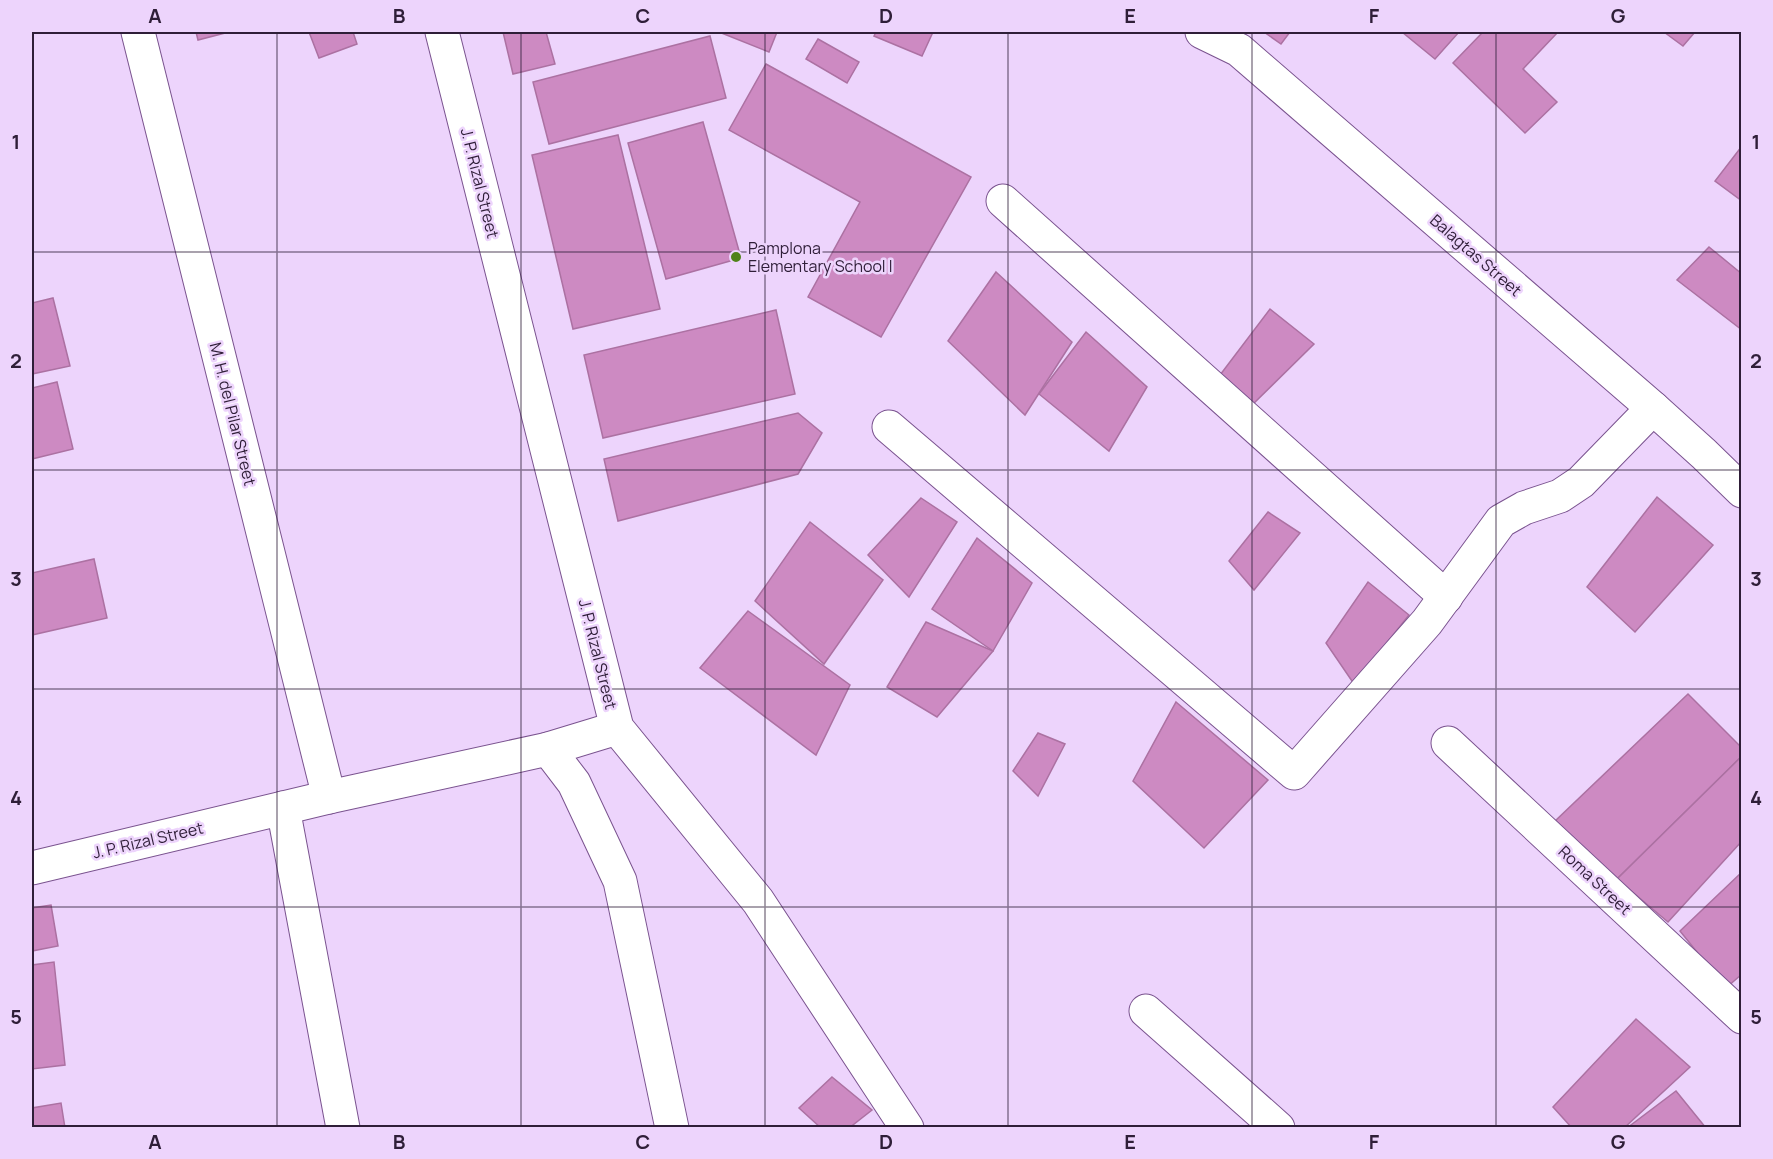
<svg xmlns="http://www.w3.org/2000/svg" width="1773" height="1159" viewBox="0 0 1773 1159" font-family="Manrope,sans-serif">
  <rect width="100%" height="100%" fill="#edd4fc"/>
  <g fill="#cd8ac2" stroke="#ac71a2" stroke-width="1.5">
    <path d="M196,32h33l-31,8z"/>
    <path d="M309,32h44l4,12 -38,14z"/>
    <path d="M503,32h43l9,32 -42,10z"/>
    <path d="M719,32h58l-8,20z"/>
    <path d="M876,32h57l-11,24 -48,-20z"/>
    <path d="M1264,32h26l-9,12z"/>
    <path d="M1402,32h57l-24,27z"/>
    <path d="M1483,32h75l-35,37 34,33 -32,31 -72,-70z"/>
    <path d="M1664,32h31l-12,14z"/>
    <path d="M710,36l16,62 -177,46 -16,-62z"/>
    <path d="M818,39l41,23 -12,21 -41,-24z"/>
    <path d="M766,64l205,113 -90,160 -73,-40 52,-95 -131,-72z"/>
    <path d="M703,122l38,136 -75,21 -38,-136z"/>
    <path d="M618,135l42,174 -87,20 -41,-174z"/>
    <path d="M1742,146v55l-27,-20z"/>
    <path d="M1709,247l33,27v56l-65,-50z"/>
    <path d="M996,272l76,70 -47,73 -77,-74z"/>
    <path d="M53,298l17,68 -38,8v-71z"/>
    <path d="M1270,309l44,35 -68,67 -29,-32z"/>
    <path d="M776,310l19,84 -192,44 -19,-83z"/>
    <path d="M1086,332l61,55 -38,64 -70,-57z"/>
    <path d="M57,382l16,67 -41,10v-71z"/>
    <path d="M798,413l24,20 -24,41 -180,47 -14,-62z"/>
    <path d="M1657,497l56,48 -78,87 -48,-45z"/>
    <path d="M921,498l36,24 -48,75 -41,-42z"/>
    <path d="M1268,512l32,21 -46,57 -25,-29z"/>
    <path d="M810,522l73,58 -59,84 -69,-63z"/>
    <path d="M977,538l55,45 -39,68 -61,-42z"/>
    <path d="M94,559l13,59 -75,17v-62z"/>
    <path d="M1368,582l41,33 -55,69 -28,-41z"/>
    <path d="M748,611l102,74 -34,70 -116,-87z"/>
    <path d="M926,622l67,29 -56,66 -50,-30z"/>
    <path d="M1688,694l54,54v8l-125,123 -64,-56z"/>
    <path d="M1176,702l92,78 -64,68 -71,-67z"/>
    <path d="M1038,733l27,11 -27,52 -25,-25z"/>
    <path d="M1742,756v85l-74,81 -51,-43z"/>
    <path d="M1742,872v102l-16,14 -46,-57z"/>
    <path d="M51,905l7,41 -26,5v-43z"/>
    <path d="M54,962l11,103 -33,4v-104z"/>
    <path d="M1636,1019l54,48 -66,61h-52l-19,-21z"/>
    <path d="M832,1077l40,33 -23,18h-28l-22,-20z"/>
    <path d="M1676,1091l30,37h-79z"/>
    <path d="M61,1103l4,25h-33v-20z"/>
  </g>
  <g fill="none" stroke-linecap="round" stroke-linejoin="round">
    <defs>
      <g id="minor">
        <path d="M138,32l191,765"/>
        <path d="M442,32l175,696 141,173 149,227"/>
        <path d="M1202,32l37,18 414,358 51,46 38,37"/>
        <path d="M1003,201l443,396"/>
        <path d="M889,427l405,346 133,-151 74,-101 23,-13 36,-12 21,-14 72,-74"/>
        <path d="M1448,743l294,274"/>
        <path d="M548,749l26,34 46,98 52,247"/>
        <path d="M283,808l60,320"/>
        <path d="M32,868l297,-71 219,-48 69,-21"/>
        <path d="M1146,1011l132,117"/>
      </g>
    </defs>
    <use href="#minor" stroke="#7a538f" stroke-width="35"/>
    <use href="#minor" stroke="#fff" stroke-width="33"/>
  </g>
  <path fill="none" stroke="#2f1e38" stroke-width="1.5" stroke-opacity="0.55" d="M277,32v1096M521,32v1096M765,32v1096M1008,32v1096M1252,32v1096M1496,32v1096M32,252h1710M32,470h1710M32,689h1710M32,907h1710"/>
  <circle fill="#508319" stroke="#edd4fc" stroke-width="2" cx="736" cy="257" r="6"/>
  <g text-anchor="middle" stroke-width="5" stroke-linejoin="round" paint-order="stroke">
    <g font-size="16" fill="#2f1e38" stroke="#edd4fc">
      <text transform="translate(480 183) rotate(76)" y="6">J. P. Rizal Street</text>
      <text transform="translate(1476 255) rotate(41)" y="6">Balagtas Street</text>
      <text transform="translate(233 414) rotate(76)" y="6">M. H. del Pilar Street</text>
      <text transform="translate(598 654) rotate(76)" y="6">J. P. Rizal Street</text>
      <text transform="translate(148 840) rotate(-13)" y="6">J. P. Rizal Street</text>
      <text transform="translate(1595 880) rotate(43)" y="6">Roma Street</text>
    </g>
    <g font-size="16" fill="#2f1e38" stroke="#edd4fc" text-anchor="start">
      <text x="748" y="254">Pamplona<tspan x="748" dy="18">Elementary School I</tspan></text>
    </g>
  </g>
  <rect width="1773" height="1159" fill="none" stroke="#edd4fc" stroke-width="66"/>
  <rect x="33" y="33" width="1707" height="1093" fill="none" stroke="#2f1e38" stroke-width="2"/>
  <g font-size="20" text-anchor="middle" font-weight="bold" fill="#2f1e38">
    <text x="155" y="23">A</text>
    <text x="399" y="23">B</text>
    <text x="643" y="23">C</text>
    <text x="886" y="23">D</text>
    <text x="1130" y="23">E</text>
    <text x="1374" y="23">F</text>
    <text x="1618" y="23">G</text>
    <text x="16" y="149">1</text>
    <text x="1756" y="149">1</text>
    <text x="16" y="368">2</text>
    <text x="1756" y="368">2</text>
    <text x="16" y="586">3</text>
    <text x="1756" y="586">3</text>
    <text x="16" y="805">4</text>
    <text x="1756" y="805">4</text>
    <text x="16" y="1024">5</text>
    <text x="1756" y="1024">5</text>
    <text x="155" y="1149">A</text>
    <text x="399" y="1149">B</text>
    <text x="643" y="1149">C</text>
    <text x="886" y="1149">D</text>
    <text x="1130" y="1149">E</text>
    <text x="1374" y="1149">F</text>
    <text x="1618" y="1149">G</text>
  </g>
</svg>
